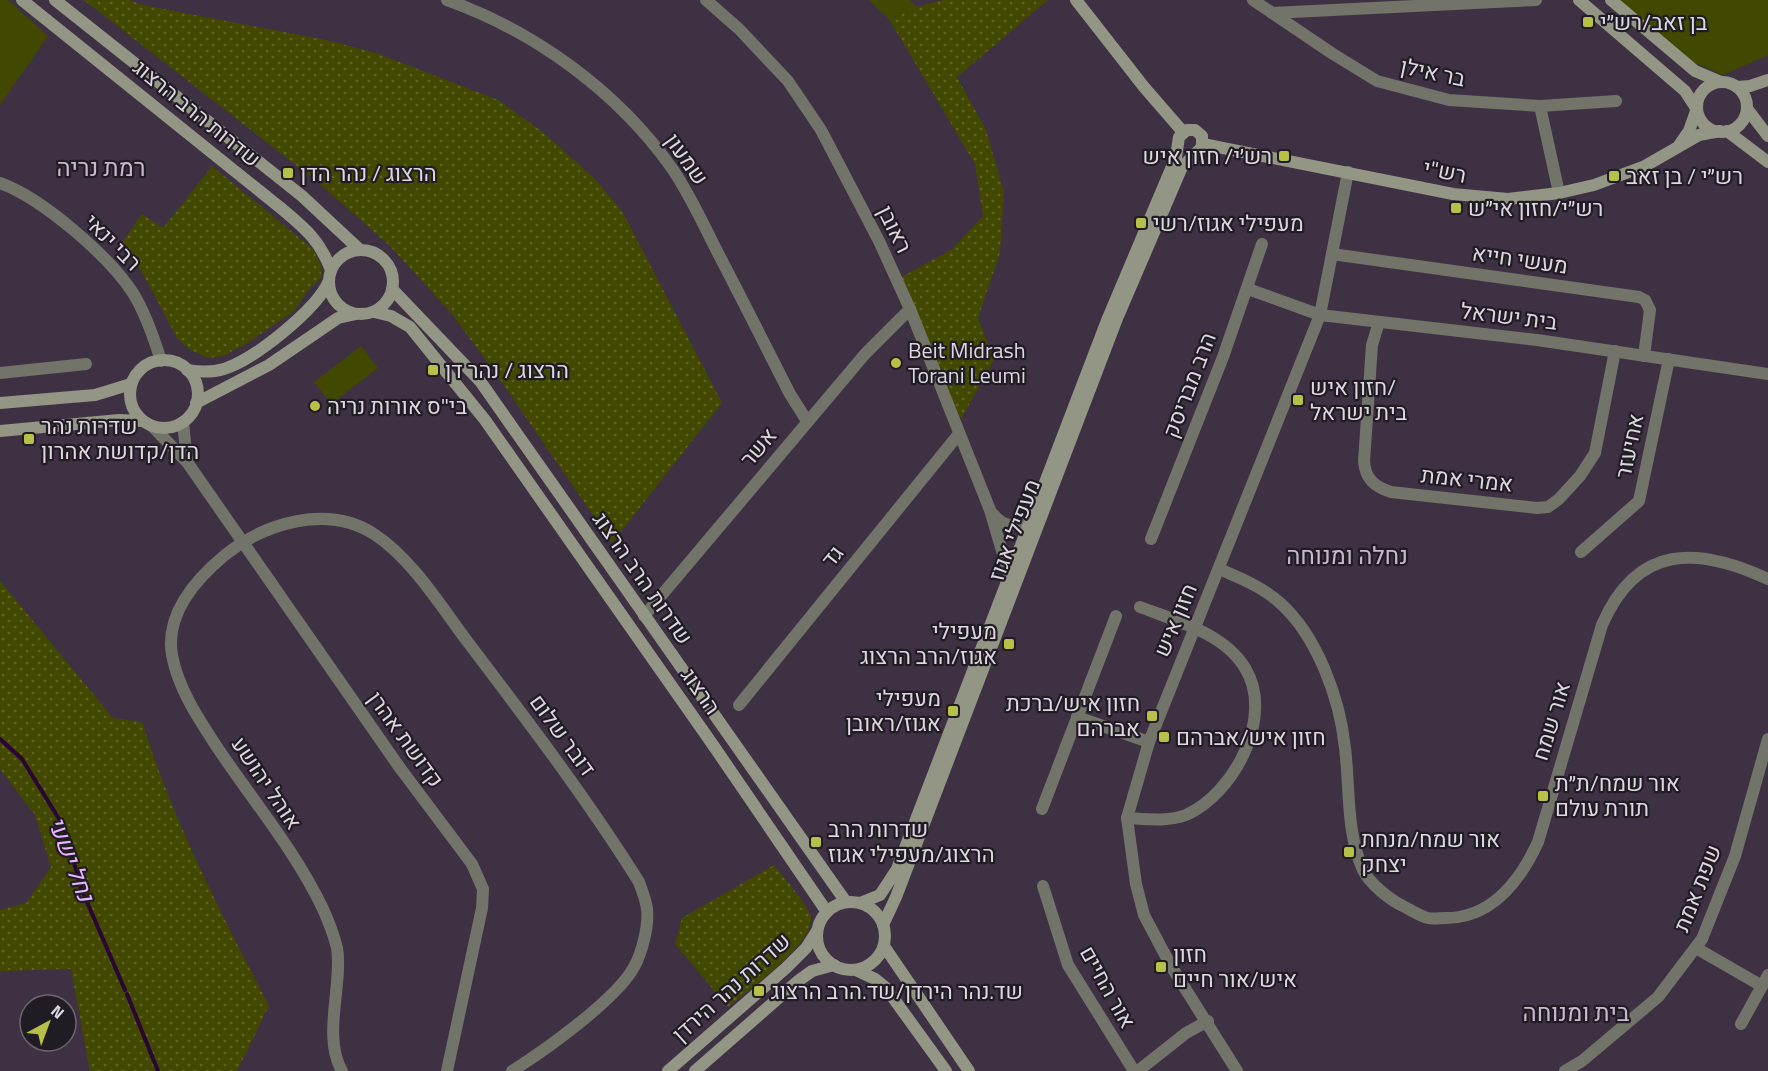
<svg xmlns="http://www.w3.org/2000/svg" width="1768" height="1071" viewBox="0 0 1768 1071" font-family="'Titillium Web',Heebo,sans-serif">
  <defs>
    <pattern id="grass-dots" width="8" height="8" patternUnits="userSpaceOnUse" patternTransform="scale(1.5)"><rect width="8" height="8" fill="#434800"/><path d="M2 2h.1M6 6h.1" fill="none" stroke="#5e6225" stroke-width="1.8" stroke-linecap="round"/></pattern>
  </defs>
  <rect width="100%" height="100%" fill="#3e3143"/>
  <g fill="url(#grass-dots)">
    <path d="M84,0h45l14,5 188,36 48,13 119,46 46,33 49,44 29,34 100,192 -110,140 -113,-165 -48,-65 -62,-68 -74,-65z"/>
    <path d="M943,0h105l-91,77 29,53 18,62 -4,61 -22,65 16,42 -33,59 -65,-139 55,-30 32,-34 -8,-52 -86,-145 28,-12z"/>
    <path d="M212,166l101,83 8,16v13l-11,10 -16,23 -48,33 -23,12 -15,2 -19,-9 -12,-11 -35,-66 -21,-28 21,-30 21,14z"/>
    <path d="M0,581l113,137 29,4c31,99 79,191 127,284l-32,65h-147l-19,-102 -71,2v-61l26,-7 25,-36 -16,-52 -35,-46z"/>
    <path d="M774,865c11,15 28,32 36,49 12,25 -64,77 -82,93l-53,-63 7,-26z"/>
  </g>
  <g fill="#434800">
    <path d="M0,0h8l40,36 -48,69z"/>
    <path d="M869,0h41l7,7 -28,12z"/>
    <path d="M1619,0h149v55l-45,20 -37,-16z"/>
    <path d="M361,346l17,22 -47,36 -17,-22z"/>
  </g>
  <g fill="none" stroke-linecap="round" stroke-linejoin="round">
    <g stroke="#2a0536" stroke-width="4">
      <path d="M0,739l22,20 42,68 17,61 44,102"/>
      <path d="M127,994l31,77"/>
    </g>
    <g stroke="#727369" stroke-width="12">
      <path d="M447,0c87,31 170,91 224,167 19,27 33,59 48,88 24,46 47,92 71,139l17,27"/>
      <path d="M706,0l33,29 49,52 33,49 58,111 31,68 80,201 20,68"/>
      <path d="M1253,0l80,54 44,27 72,19 91,6 19,87"/>
      <path d="M1272,13l264,-13"/>
      <path d="M1540,106l76,-5"/>
      <path d="M0,183c42,15 109,73 133,110 13,21 21,45 28,68"/>
      <path d="M1332,254l307,43 6,3 5,10 -6,46"/>
      <path d="M1248,289l72,26 217,25 231,34"/>
      <path d="M1379,322l-7,23 -8,116c1,18 11,26 27,31l146,16 11,-1 11,-8 21,-23 15,-23 20,-102"/>
      <path d="M0,373l86,-9"/>
      <path d="M183,422l4,40"/>
      <path d="M152,426l35,36 213,306 72,96 11,25 -1,19 -35,163"/>
      <path d="M993,514c14,17 28,13 41,-3"/>
      <path d="M1151,539l72,-182 39,-113"/>
      <path d="M1581,552l58,-51 30,-142"/>
      <path d="M1219,569c21,9 43,18 60,33 38,33 61,97 66,146 5,40 1,84 18,122 6,13 27,30 40,36 8,4 16,10 25,12 5,1 12,0 18,0 46,0 74,-37 92,-76l64,-217c35,-81 95,-79 166,-46"/>
      <path d="M644,616l221,-262 45,-45"/>
      <path d="M739,705l219,-270"/>
      <path d="M1077,717l72,25"/>
      <path d="M1042,809l74,-193"/>
      <path d="M1127,818c19,1 41,4 59,-3 48,-21 89,-99 59,-147 -21,-35 -69,-47 -105,-61"/>
      <path d="M1043,886l25,79 66,106"/>
      <path d="M1696,948l66,38 6,-11"/>
      <path d="M1741,1024l21,-38"/>
      <path d="M342,1071c-20,-34 1,-87 -5,-123 -3,-12 -9,-28 -14,-39 -27,-57 -69,-107 -104,-159 -19,-29 -41,-61 -47,-95 -7,-41 24,-76 53,-100 40,-32 102,-51 149,-21 38,25 66,71 93,107 60,79 120,158 172,241 3,9 7,18 8,27 2,16 -5,44 -13,58 -17,32 -90,84 -122,104"/>
      <path d="M1138,1071l48,-38 22,-12"/>
      <path d="M1237,1071l-66,-105 -27,-51 -8,-31 -9,-66 22,-76 171,-427 28,-143"/>
      <path d="M1565,1071l17,-10 76,-64 44,-58 33,-83 33,-117"/>
    </g>
    <g stroke="#939585" stroke-width="12">
      <path d="M22,0l260,209c24,20 38,32 49,61"/>
      <path d="M55,0l247,196 58,54"/>
      <path d="M1076,0l68,87 39,45"/>
      <path d="M1579,0l106,91 11,17"/>
      <path d="M1611,0l84,71 26,11"/>
      <circle cx="1722" cy="107" r="25"/>
      <path d="M1737,87l13,-1 18,-6"/>
      <path d="M1748,110l20,26"/>
      <path d="M1727,131l41,31"/>
      <path d="M1203,144l250,50 55,5 51,-6 35,-8 51,-19 54,-31 21,-4"/>
      <path d="M1680,144l9,-13 7,-20"/>
      <circle cx="361" cy="282" r="32"/>
      <path d="M392,289l88,92 366,521"/>
      <path d="M374,312l17,4 19,11 75,93 228,325 114,167"/>
      <circle cx="164" cy="394" r="34"/>
      <path d="M187,370c12,2 24,3 37,-1 31,-10 92,-59 105,-88"/>
      <path d="M0,403l95,-8 36,-11"/>
      <path d="M196,403l73,-38 69,-47 18,-4"/>
      <path d="M0,431l119,-11 24,1"/>
      <circle cx="851" cy="936" r="34"/>
      <path d="M860,903l20,-8 17,-26 211,-551 68,-161 3,-20 8,-7h8l7,6v11l-20,20 -66,154 -220,576 -13,28"/>
      <path d="M884,946l85,125"/>
      <path d="M856,970l19,9 11,9 60,83"/>
      <path d="M668,1071l118,-103 20,-20 11,-17"/>
      <path d="M695,1071l103,-90 14,-10 22,-6"/>
    </g>
  </g>
  <g fill="#b7c148" stroke="#211c24" stroke-width="2">
    <rect x="1582" y="16" width="12" height="12" rx="3"/>
    <rect x="1278" y="150" width="12" height="12" rx="3"/>
    <rect x="282" y="167" width="12" height="12" rx="3"/>
    <rect x="1608" y="170" width="12" height="12" rx="3"/>
    <rect x="1450" y="202" width="12" height="12" rx="3"/>
    <rect x="1135" y="217" width="12" height="12" rx="3"/>
    <circle cx="896" cy="363" r="6"/>
    <rect x="427" y="364" width="12" height="12" rx="3"/>
    <rect x="1292" y="394" width="12" height="12" rx="3"/>
    <circle cx="315" cy="406" r="6"/>
    <rect x="23" y="433" width="12" height="12" rx="3"/>
    <rect x="1003" y="638" width="12" height="12" rx="3"/>
    <rect x="947" y="705" width="12" height="12" rx="3"/>
    <rect x="1146" y="710" width="12" height="12" rx="3"/>
    <rect x="1158" y="731" width="12" height="12" rx="3"/>
    <rect x="1537" y="790" width="12" height="12" rx="3"/>
    <rect x="810" y="836" width="12" height="12" rx="3"/>
    <rect x="1343" y="846" width="12" height="12" rx="3"/>
    <rect x="1155" y="961" width="12" height="12" rx="3"/>
    <rect x="753" y="985" width="12" height="12" rx="3"/>
  </g>
  <g text-anchor="middle" stroke-width="4.5" stroke-linejoin="round" paint-order="stroke">
    <g font-size="22" fill="#ded6e1" stroke="#211c24" text-anchor="start">
      <text x="1600" y="30">בן זאב/רש״י</text>
      <text x="1272" y="164" text-anchor="end">רש׳י/ חזון איש</text>
      <text x="300" y="181">הרצוג / נהר הדן</text>
      <text x="1626" y="184">רש״י / בן זאב</text>
      <text x="1468" y="216">רש״י/חזון אי״ש</text>
      <text x="1153" y="231">מעפילי אגוז/רשי</text>
      <text x="908" y="358">Beit Midrash<tspan x="908" dy="25">Torani Leumi</tspan></text>
      <text x="445" y="378">הרצוג / נהר דן</text>
      <text x="1310" y="395">חזון איש/<tspan x="1310" dy="25">בית ישראל</tspan></text>
      <text x="327" y="414">בי"ס אורות נריה</text>
      <text x="41" y="434">שדרות נהר<tspan x="41" dy="25">הדן/קדושת אהרון</tspan></text>
      <text x="997" y="639" text-anchor="end">מעפילי<tspan x="997" dy="25">אגוז/הרב הרצוג</tspan></text>
      <text x="941" y="706" text-anchor="end">מעפילי<tspan x="941" dy="25">אגוז/ראובן</tspan></text>
      <text x="1140" y="711" text-anchor="end">חזון איש/ברכת<tspan x="1140" dy="25">אברהם</tspan></text>
      <text x="1176" y="745">חזון איש/אברהם</text>
      <text x="1555" y="791">אור שמח/ת״ת<tspan x="1555" dy="25">תורת עולם</tspan></text>
      <text x="828" y="837">שדרות הרב<tspan x="828" dy="25">הרצוג/מעפילי אגוז</tspan></text>
      <text x="1361" y="847">אור שמח/מנחת<tspan x="1361" dy="25">יצחק</tspan></text>
      <text x="1173" y="962">חזון<tspan x="1173" dy="25">איש/אור חיים</tspan></text>
      <text x="771" y="999">שד.נהר הירדן/שד.הרב הרצוג</text>
    </g>
    <g font-size="22" fill="#ded6e1" stroke="#211c24">
      <text transform="translate(1433 72) rotate(12)" y="8">בר אילן</text>
      <text transform="translate(197 113) rotate(39)" y="8">שדרות הרב הרצוג</text>
      <text transform="translate(687 159) rotate(55)" y="8">שמעון</text>
      <text transform="translate(1445 171) rotate(11)" y="8">רש"י</text>
      <text transform="translate(895 229) rotate(64)" y="8">ראובן</text>
      <text transform="translate(113 242) rotate(45)" y="8">רבי ינאי</text>
      <text transform="translate(1520 259) rotate(8)" y="8">מעשי חייא</text>
      <text transform="translate(1509 316) rotate(7)" y="8">בית ישראל</text>
      <text transform="translate(1189 385) rotate(-69)" y="8">הרב מבריסק</text>
      <text transform="translate(1629 446) rotate(-78)" y="8">אחיעזר</text>
      <text transform="translate(758 447) rotate(-50)" y="8">אשר</text>
      <text transform="translate(1467 479) rotate(6)" y="8">אמרי אמת</text>
      <text transform="translate(1014 530) rotate(-69)" y="8">מעפילי אגוז</text>
      <text transform="translate(832 556) rotate(-51)" y="8">גד</text>
      <text transform="translate(643 578) rotate(55)" y="8">שדרות הרב הרצוג</text>
      <text transform="translate(1175 620) rotate(-67)" y="8">חזון איש</text>
      <text transform="translate(701 691) rotate(55)" y="8">הרצוג</text>
      <text transform="translate(1551 721) rotate(-73)" y="8">אור שמח</text>
      <text transform="translate(563 735) rotate(54)" y="8">דובר שלום</text>
      <text transform="translate(406 739) rotate(54)" y="8">קדושת אהרן</text>
      <text transform="translate(267 783) rotate(56)" y="8">אוהל יהושע</text>
      <text transform="translate(1697 888) rotate(-68)" y="8">שפת אמת</text>
      <text transform="translate(731 987) rotate(-42)" y="8">שדרות נהר הירדן</text>
      <text transform="translate(1108 987) rotate(61)" y="8">אור החיים</text>
    </g>
    <g font-size="24" fill="#c7b8ce" stroke="#211c24">
      <text x="101" y="176">רמת נריה</text>
      <text x="1347" y="564">נחלה ומנוחה</text>
      <text x="1576" y="1021">בית ומנוחה</text>
    </g>
    <g font-size="24" font-style="italic" fill="#e9b3fe" stroke="#211c24">
      <text transform="translate(71 859) rotate(69)" y="8">נחל ישעי</text>
    </g>
  </g>
  <g transform="translate(48 1023) rotate(41)"><circle r="28" fill="#211c24" stroke="#6d6670" stroke-width="1.5"/>
  <path d="M0-4.5L10 22L0 15L-10 22Z" fill="#b7c148"/>
  <text y="-9" font-size="16" font-weight="bold" text-anchor="middle" fill="#ded6e1">N</text>
  </g>
</svg>
